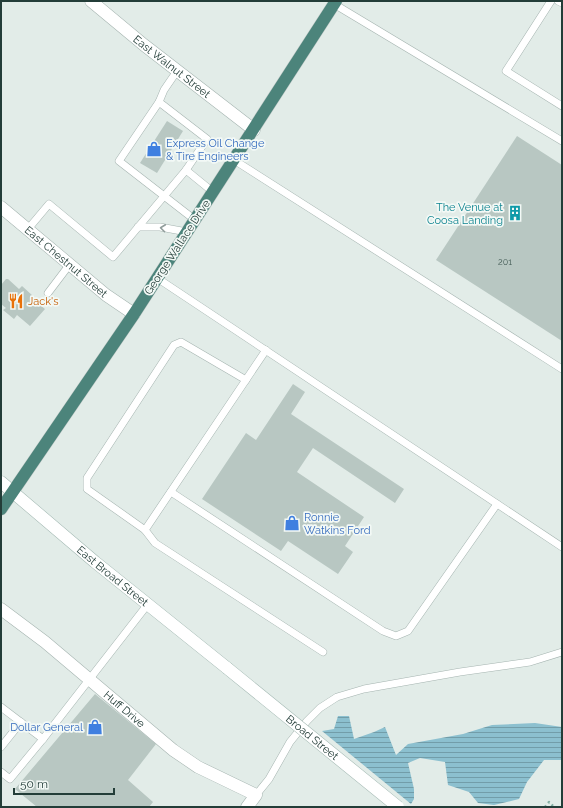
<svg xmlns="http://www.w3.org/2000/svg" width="563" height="808" viewBox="0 0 563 808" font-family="Raleway,sans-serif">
  <defs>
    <pattern id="water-rules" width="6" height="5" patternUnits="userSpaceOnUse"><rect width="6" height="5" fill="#8cc0cf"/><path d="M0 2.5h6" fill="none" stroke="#729da9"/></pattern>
  </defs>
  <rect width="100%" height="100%" fill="#e2ece8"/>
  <path fill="url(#water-rules)" d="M338,716h11l5,23 20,-7 11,-5 11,28 12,-11 55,-10 29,-9 43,-2 27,4v33h-18l-17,22 -8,17 -25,6 -16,-2 -9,-11 -21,-7 -3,-23 -25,-4 -12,5 6,26v10l-3,5 -89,-73 12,-2z"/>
  <g fill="#b8c7c2">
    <path d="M167,121l16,10 -26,42 -17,-10z"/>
    <path d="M517,136l45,29v176l-126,-81z"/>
    <path d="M6,279h2l11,10 3,-3 11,10 -2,2 14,11 -15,17 -13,-11 -3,4 -11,-9 3,-2 -5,-4v-19z"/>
    <path d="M293,384l12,8 -14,22 113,75 -9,14 -82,-55 -16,24 67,45 -19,29 8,6 -15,22 -50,-33 -7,10 -79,-52 44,-66 10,7z"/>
    <path d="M95,694l61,50 -28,36 25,22 -4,5h-112l-22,-18z"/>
  </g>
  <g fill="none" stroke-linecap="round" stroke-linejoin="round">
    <defs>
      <g id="service">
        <path d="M551,1l-45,70 56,35"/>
        <path d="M558,1l4,2"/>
        <path d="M334,4l228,137"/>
        <path d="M159,102l5,-12 13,-19"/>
        <path d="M234,160l328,209"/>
        <path d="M186,170l21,-31 -48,-37 -40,59 76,59"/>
        <path d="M138,227h22l27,5"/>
        <path d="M28,229l21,-25 64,53 73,-87 27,22"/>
        <path d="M157,278l405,269"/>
        <path d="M48,293l22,-29"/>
        <path d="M266,350l-121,180 10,13 168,109"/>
        <path d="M171,492l212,139 13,5 12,-5 89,-127"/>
        <path d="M145,530l-58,-41v-11l87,-133 7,-3 65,38"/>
        <path d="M1,707l42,32 105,-135"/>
        <path d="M1,747l20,-25"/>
        <path d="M1,772l9,7 33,-40"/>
        <path d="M256,795l13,-16 21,-37 17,-21 13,-13 17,-11 27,-8 96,-17 70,-10 32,-10"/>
      </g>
      <g id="minor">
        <path id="s1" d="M91,1l53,44 110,85"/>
        <path id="s2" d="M1,207l105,88 28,19"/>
        <path id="s3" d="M1,609l44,33 128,108 25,17 58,28 -9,12"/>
      </g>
      <g id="secondary">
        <path id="s4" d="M1,482l94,80 132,106"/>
      </g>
      <path id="trunk" d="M1,509l133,-195 202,-313"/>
    </defs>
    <use href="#service" stroke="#a5b4b0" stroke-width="8"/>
    <use href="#minor" stroke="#a5b4b0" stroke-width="13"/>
    <use href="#secondary" stroke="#a1b7b1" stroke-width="13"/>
    <use href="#trunk" stroke="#c1c9c7" stroke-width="13"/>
    <path stroke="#84aea4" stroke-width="2.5" stroke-dasharray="2 3" stroke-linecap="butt" d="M545,807l4,-5 5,5"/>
    <use href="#service" stroke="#fff" stroke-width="7"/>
    <use href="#minor" stroke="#fff" stroke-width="12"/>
    <use href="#secondary" stroke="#fff" stroke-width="12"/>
    <use href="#trunk" stroke="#4c847b" stroke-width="12"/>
    <defs>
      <g id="secondary-bridge">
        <path id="s5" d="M227,668l171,139"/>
      </g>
    </defs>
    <use href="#secondary-bridge" stroke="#a1b7b1" stroke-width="13" stroke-linecap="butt"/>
    <use href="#secondary-bridge" stroke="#fff" stroke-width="12"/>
  </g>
  <defs><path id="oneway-chevron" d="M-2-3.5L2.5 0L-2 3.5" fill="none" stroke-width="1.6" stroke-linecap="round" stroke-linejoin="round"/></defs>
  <use stroke="#919e9c" href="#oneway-chevron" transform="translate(163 228) rotate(-173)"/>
  <defs>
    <symbol id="shop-bare" viewBox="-9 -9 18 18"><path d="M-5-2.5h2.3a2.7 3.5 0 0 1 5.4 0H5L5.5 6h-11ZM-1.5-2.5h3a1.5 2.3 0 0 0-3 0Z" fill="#3f7fe0" stroke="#f3f9f6" stroke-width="2.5" paint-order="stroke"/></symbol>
    <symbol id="building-bare" viewBox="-9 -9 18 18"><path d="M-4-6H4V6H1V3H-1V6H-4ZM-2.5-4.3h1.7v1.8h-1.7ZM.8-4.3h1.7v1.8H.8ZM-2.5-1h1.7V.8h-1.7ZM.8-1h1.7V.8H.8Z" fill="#0f9aa8" stroke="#f3f9f6" stroke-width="2.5" paint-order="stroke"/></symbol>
    <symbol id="restaurant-bare" viewBox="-9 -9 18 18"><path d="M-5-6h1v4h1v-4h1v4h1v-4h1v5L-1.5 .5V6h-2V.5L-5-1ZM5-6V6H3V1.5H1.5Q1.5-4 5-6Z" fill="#e8710a" stroke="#f3f9f6" stroke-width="2.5" paint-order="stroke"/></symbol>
  </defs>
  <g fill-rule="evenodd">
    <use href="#shop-bare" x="143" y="138" width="22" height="22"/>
    <use href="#building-bare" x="504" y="202" width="22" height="22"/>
    <use href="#restaurant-bare" x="5" y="290" width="22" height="22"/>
    <use href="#shop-bare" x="281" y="512" width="22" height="22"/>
    <use href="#shop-bare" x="84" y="716" width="22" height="22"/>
  </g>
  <g text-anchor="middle" stroke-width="3.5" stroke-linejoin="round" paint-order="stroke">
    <g font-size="9" fill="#48605a">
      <text x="505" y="265">201</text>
    </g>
    <g font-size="11" fill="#233d38" stroke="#f3f9f6">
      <text dy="4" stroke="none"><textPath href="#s1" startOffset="104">East Walnut Street</textPath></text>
      <text transform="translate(177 247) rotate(-57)" y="4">George Wallace Drive</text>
      <text dy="4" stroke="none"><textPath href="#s2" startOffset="85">East Chestnut Street</textPath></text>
      <text dy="4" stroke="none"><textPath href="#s4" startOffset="146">East Broad Street</textPath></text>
      <text dy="4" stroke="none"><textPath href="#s3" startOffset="159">Huff Drive</textPath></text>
      <text dy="4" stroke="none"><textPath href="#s5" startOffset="110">Broad Street</textPath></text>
    </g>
    <g font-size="11" fill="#366cbe" stroke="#f3f9f6" text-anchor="start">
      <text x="166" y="147">Express Oil Change<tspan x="166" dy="13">&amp; Tire Engineers</tspan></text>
      <text x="304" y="521">Ronnie<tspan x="304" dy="13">Watkins Ford</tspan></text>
      <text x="83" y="731" text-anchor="end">Dollar General</text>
    </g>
    <g font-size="11" fill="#0d838f" stroke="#f3f9f6" text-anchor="end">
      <text x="503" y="211">The Venue at<tspan x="503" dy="13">Coosa Landing</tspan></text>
    </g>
    <g font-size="11" fill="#c56008" stroke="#f3f9f6" text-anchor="start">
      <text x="28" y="305">Jack's</text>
    </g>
  </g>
  <rect width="563" height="808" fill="none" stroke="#233d38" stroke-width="4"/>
  <path d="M14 788v6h100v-6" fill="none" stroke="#233d38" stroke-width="2"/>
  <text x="20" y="788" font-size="12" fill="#233d38" stroke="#f3f9f6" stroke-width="3" paint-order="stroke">50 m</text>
</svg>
